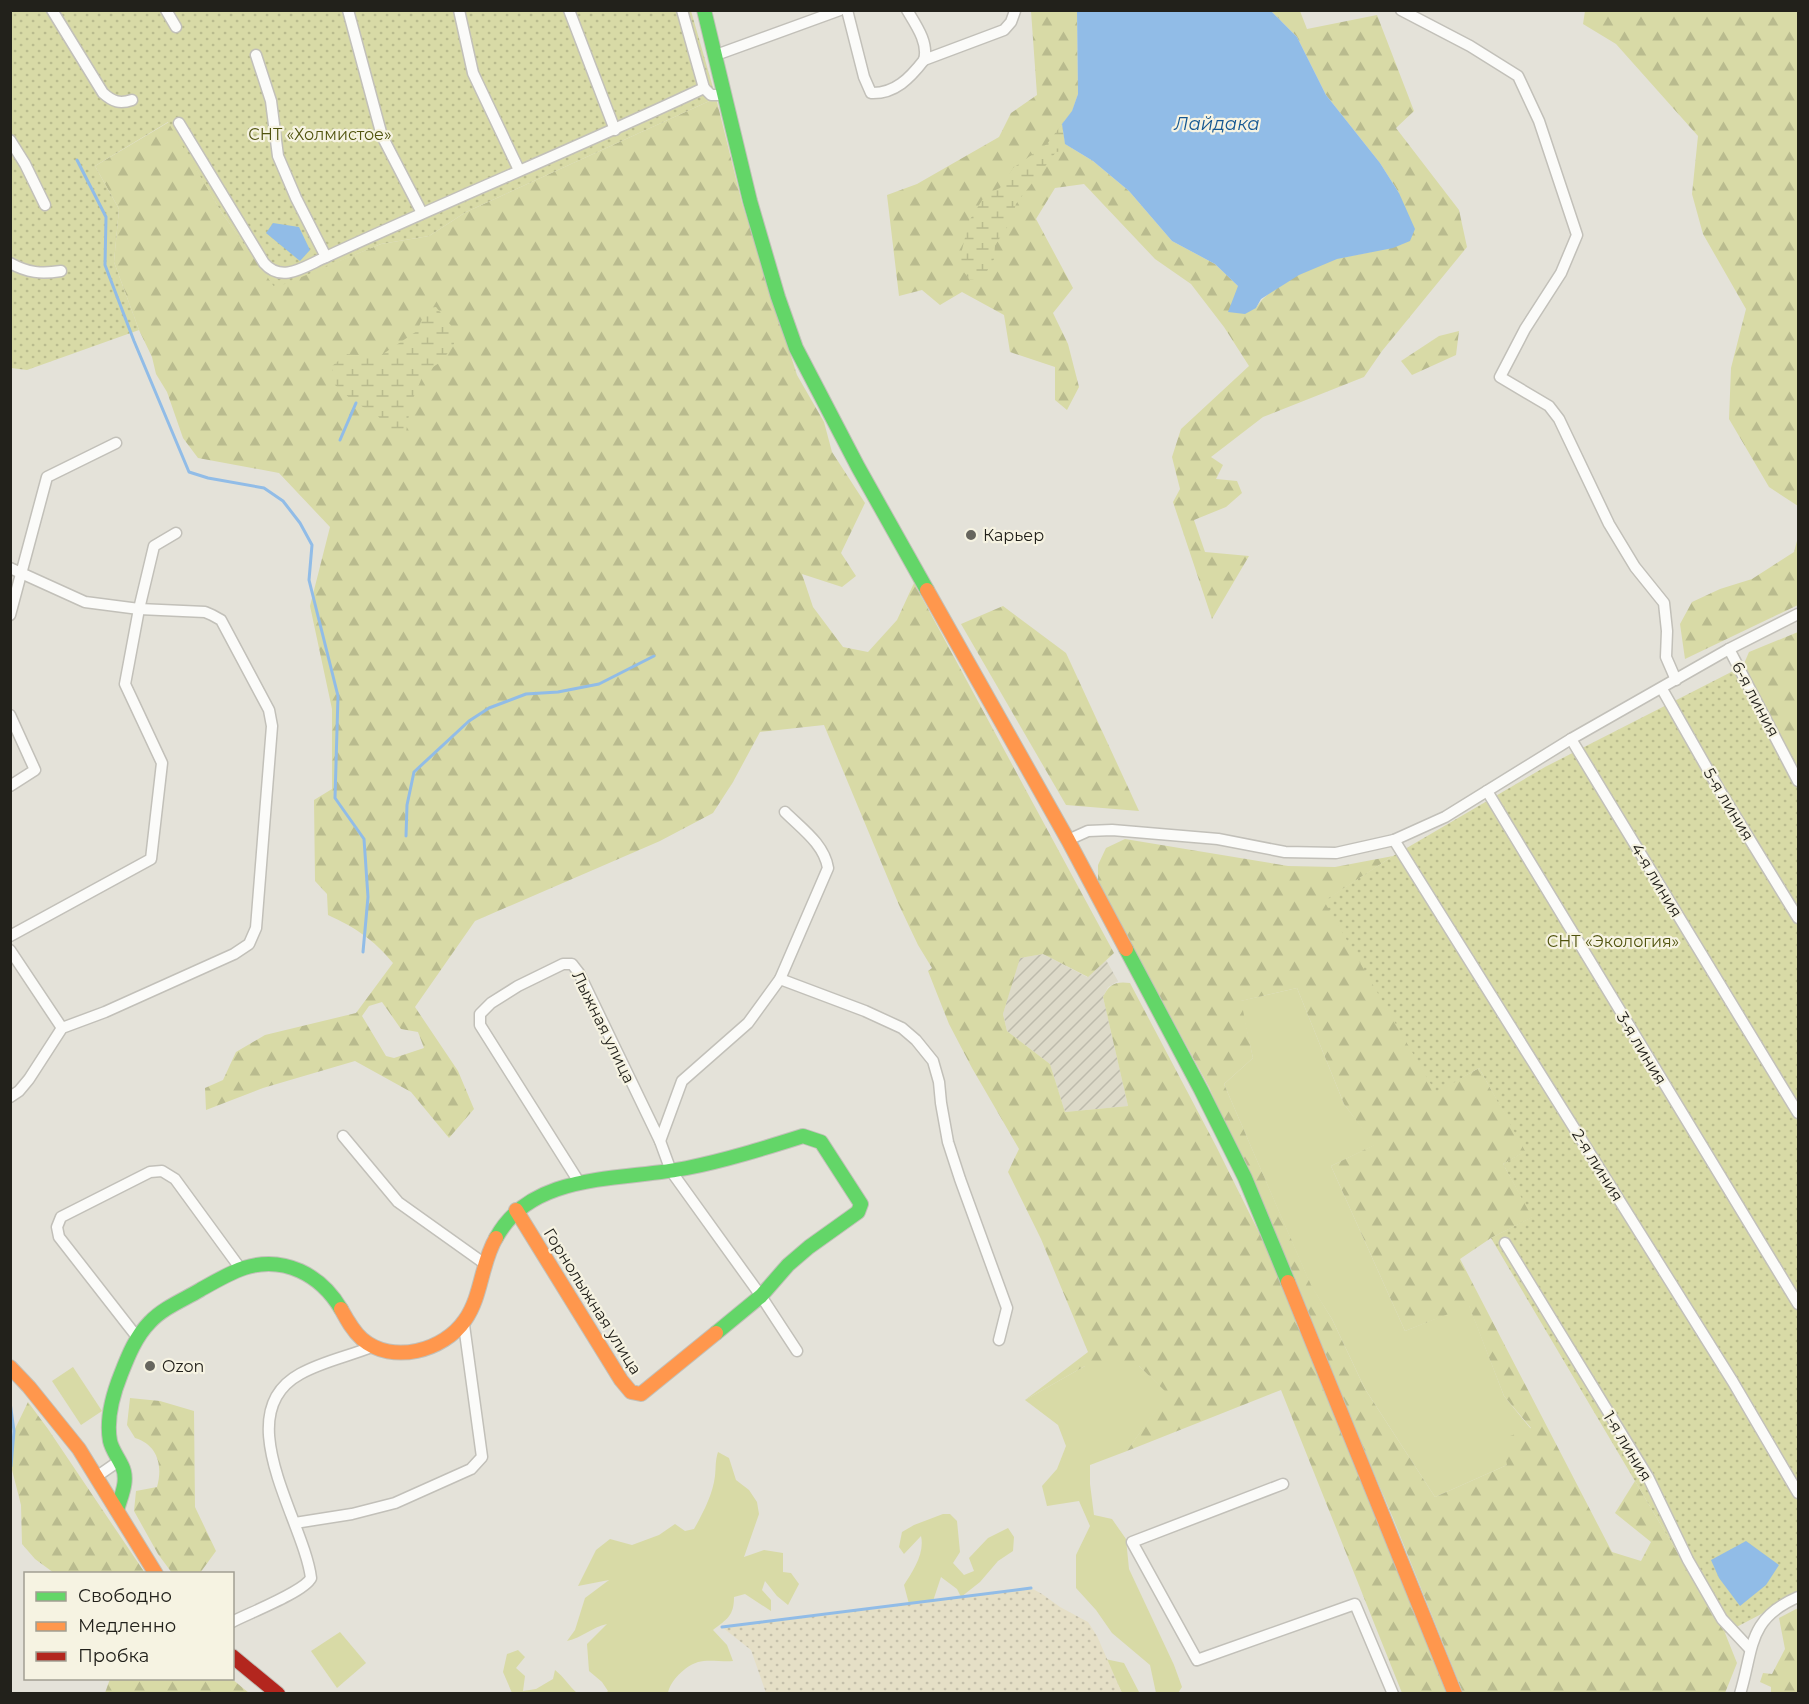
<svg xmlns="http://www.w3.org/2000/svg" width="1809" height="1704" viewBox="0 0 1809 1704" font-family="Montserrat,sans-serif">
  <defs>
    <pattern id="industrial-furrows" width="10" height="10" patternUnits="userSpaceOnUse" patternTransform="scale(1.5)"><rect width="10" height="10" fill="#dddac9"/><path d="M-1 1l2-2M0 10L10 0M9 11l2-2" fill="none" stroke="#bdbbac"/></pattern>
    <pattern id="forest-firs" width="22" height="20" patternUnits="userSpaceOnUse" patternTransform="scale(1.5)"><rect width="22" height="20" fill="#d8daa6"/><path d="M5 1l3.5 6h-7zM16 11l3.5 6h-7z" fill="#b9bb8e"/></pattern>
    <pattern id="wetland-marsh" width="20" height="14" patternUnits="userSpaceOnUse" patternTransform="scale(1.5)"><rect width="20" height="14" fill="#d8daa6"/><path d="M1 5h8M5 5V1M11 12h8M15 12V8" fill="none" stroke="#b9bb8e"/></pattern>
    <pattern id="sand-dots" width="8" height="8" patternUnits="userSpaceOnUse" patternTransform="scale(1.5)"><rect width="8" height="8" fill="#e5dfc6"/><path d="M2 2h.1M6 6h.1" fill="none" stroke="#c4bfaa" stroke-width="1.8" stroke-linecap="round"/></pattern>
    <pattern id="garden-dots" width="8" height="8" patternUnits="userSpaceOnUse" patternTransform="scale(1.5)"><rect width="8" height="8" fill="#d8daa6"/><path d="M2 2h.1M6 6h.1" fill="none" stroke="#b9bb8e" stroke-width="1.8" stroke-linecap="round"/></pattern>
  </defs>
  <rect width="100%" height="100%" fill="#e4e2d9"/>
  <path fill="url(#industrial-furrows)" d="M1043,954l44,23 19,-17 12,21 -10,6 -5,10 25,109 -63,6 -15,-48 -43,-33 -4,-17 16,-56z"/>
  <g fill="#d8daa6">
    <path d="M1297,988l47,116 31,41 -44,21 74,165 64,-26 35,91 27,33 -24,36 -72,32 -70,-108 -33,-70 -21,-33 -87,-202 29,-26 -13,-57z"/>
    <path d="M1085,1366h54l29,27 -41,58 -37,14v19l4,31 18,4 14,20 3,30 45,96 8,22 -4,6h-22l-6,-28 -38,-32 -16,-23 -20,-22v-33l14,-29 -11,-25 -32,5 -5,-20 15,-17 9,-23 -8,-21 -33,-25z"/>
    <path d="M73,1367l29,44 -21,14 -29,-44z"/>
    <path d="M718,1452l11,6 7,22 13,10 8,12 2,12 -15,43 20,-7 19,3v19l8,1 8,11 -11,21 -11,-9 -12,-15 -3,9 9,10v11l-26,-17 -11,3c0,19 -7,22 -21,33l14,15 6,16c-11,1 -25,-2 -35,1 -13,4 -28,19 -30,31h-62l2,-2 -6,-9 -13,-11 -2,-27 20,-20c-15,3 -25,14 -40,17l8,-11 10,-32 24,-18 -31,6 18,-36 14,-11 22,6 27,-10 16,-11 10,7 9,-2c9,-16 19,-35 21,-53 1,-8 0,-15 3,-24z"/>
    <path d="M943,1514h7l7,7 3,31 -7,11 11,12 10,-4 -5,-13 19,-20 20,-10 6,9 -1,14 -15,10 -18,21 -19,15 -4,-8 -16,-12 -8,24 -24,3 -5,-19c9,-14 21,-32 17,-49l-17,18 -5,-7 3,-15 12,-7z"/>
    <path d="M340,1632l26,31 -29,25 -26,-37z"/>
    <path d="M518,1650l7,7 -9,11 9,8 -2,15 13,-2 17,-10 2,-9c9,7 14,16 22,23h-65l-9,-21 4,-18z"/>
    <path d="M1105,1659l19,4 15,29 5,1h-22z"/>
  </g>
  <g fill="url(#forest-firs)" fill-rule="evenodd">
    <path d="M1031,11h46l1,83 -6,18 -10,12 3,20 28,17 36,30 43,50 43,23 23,22 18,22c11,-21 60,-44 83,-50 11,-2 22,-4 32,-6l28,-59 -19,-30 -54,-68 -29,-58 -26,-26h29l7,18 70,-14 37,96 -18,17 63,82 8,37 -85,104 -18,26 -101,40 -52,40 12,8 -7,14 21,2 5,12 -16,14 -32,13 11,32 44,4 -37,63 -39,-117 7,-13 -8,-32 9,-28 68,-63 -25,-39 -33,-43 -36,-25 -71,-75 -29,4 -19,31 37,69 -20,25 15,31 11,43 -12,23 -12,-10v-33l-45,-15 -6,-37 -42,-23 -22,13 -18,-15 -23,6 -12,-101 30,-11 82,-47 12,-24 26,-18z"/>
    <path d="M1585,11h213v495l-29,-19 -40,-68 2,-51 15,-59 -43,-75 -11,-40 6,-58 -82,-92 -33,-20z"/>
    <path d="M716,98l26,105 55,172 27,47 8,30 33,51 -24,50 15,23 -14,11 -40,-13 11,33 30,40 25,5 29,-32 17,-37 200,370 -26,24 -45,-23 -23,4 -17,56 4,17 43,33 15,48 63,-6 -25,-109c6,-13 13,-16 27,-14l86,163 66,133 165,414h-45l-121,-303 -154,61 40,-58 -28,-27h-54l-60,34 63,-48 -47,-113 -33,-67 11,-23 -47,-81 -23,-44 -21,-53 4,-3 -14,-23 -19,-40 -75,-180 -64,7 -27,50 -20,31 -53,28 -185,80 -60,86 43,64 16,38 -25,29 -38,-46 -56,-31 -92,27 -57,22 -1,-22 18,-8 13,-28 29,-17 91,-22 37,-50c-20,-24 -37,-35 -65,-48l-1,-21 -12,-13 -1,-81 18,-11v-80l-22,-103 20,-79 -51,-54 -81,-15 -15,-20 -16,-46 -11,-18 -4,-17 -13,-27 -25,-68 5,-53 -24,-43 74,-44 53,91 53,74 106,-43 48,-8 37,-24zM382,1002l19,27 17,3 6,16 -30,10 -8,-2 -24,-40 7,-10z"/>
    <path d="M1459,331l-3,24 -44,20 -11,-14 38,-25z"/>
    <path d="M1798,537v68l-113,54 -5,-35 12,-22 28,-13 32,-10 42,-27z"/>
    <path d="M1003,606l63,47 73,158 -73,-6 -105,-181z"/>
    <path d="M1798,632v140l-55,-106 6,-14z"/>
    <path d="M1125,839l163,27 47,1 58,-11 -68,45 111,191 43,-24 47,83 -23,13 30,53 -42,21 -31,21 152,293 29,9 10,-19 -36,-29 20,-32 90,152 12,30 -12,30h-262l-70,-175 -184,-431 -111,-204v-18l8,-17zM1297,988l47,116 30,41 -43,21 74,165 64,-25 35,90 27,32 -29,11 5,26 -72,32 -70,-108 -33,-70 -21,-34 -87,-201 29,-26 -12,-57z"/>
    <path d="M130,1398l30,3 34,10 1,96 21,44 -16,22h-28l-14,-19 -24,-43 2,-20 21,-4c6,-21 1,-42 -22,-49l-8,-13z"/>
    <path d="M28,1402l20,27 97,144h-91l-19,-14 -13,-15 -1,-39 -10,-39 3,-35z"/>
    <path d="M1798,1608v85h-27v-6l-11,-5 3,-9 9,1 13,-25 -6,-31z"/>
    <path d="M110,1679h122l17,14h-144z"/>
  </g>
  <g fill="url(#wetland-marsh)">
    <path d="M1062,124l3,20 9,6 -18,2 -40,52 -6,19 -15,22 -1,14 -11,19 -13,2 -10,-13v-9l9,-37 17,-27 14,-6 13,-20 34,-24z"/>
    <path d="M436,307l17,21 1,16 -12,17 -18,12 -13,30 -5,29 -9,9 -19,-25 -25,-15 -18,-16 -3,-19 15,-12 33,2 37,-25 6,-14 -1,-8z"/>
  </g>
  <path fill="url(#sand-dots)" d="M1031,1588l11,6 18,13 28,15 9,14 25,57h-356l-15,-43 -29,-23z"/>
  <g fill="url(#garden-dots)">
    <path d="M10,11h681l25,87 -250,114 -37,24 -48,8 -106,44 -53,-75 -54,-91 -73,44 24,43 -5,53 25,68 -112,40 -16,-2z"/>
    <path d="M1743,666l55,106v823l-73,38 -234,-395 41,-21 -29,-53 22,-13 -46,-83 -43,25 -112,-192 69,-45 152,-89z"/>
  </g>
  <g fill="#91bce7">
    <path d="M1077,11h194l26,26 29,58 54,68 19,30 16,36 -5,12 -17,7 -56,11 -38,16 -38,24 -5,9 -11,6 -17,-2 10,-26 -23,-22 -43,-23 -43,-50 -36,-30 -28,-17 -3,-20 10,-13 6,-17z"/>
    <path d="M273,223l26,4 11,23 -10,11 -34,-28z"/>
    <path d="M1746,1541l33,24 -13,20 -26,21 -21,-28 -8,-18z"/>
  </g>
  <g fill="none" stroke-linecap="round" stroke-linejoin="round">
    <g stroke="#91bce7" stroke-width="3">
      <path d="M77,160l29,57 -1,48 29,76 55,131 19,6 56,10 19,13 17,22 12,22 -3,35 29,116 -3,102 29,41 4,58 -5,55"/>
      <path d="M340,440l16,-37"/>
      <path d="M406,836l1,-31 7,-33 55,-51 20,-13 37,-14 32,-2 41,-8 55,-28"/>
      <path d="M10,1402l4,29 -3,35"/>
      <path d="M722,1627l309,-39"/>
    </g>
    <defs>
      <g id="street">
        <path d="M52,10l51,83c10,9 17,11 29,7"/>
        <path d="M166,10l10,17"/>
        <path d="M348,10l34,126 40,77"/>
        <path d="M459,10l14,63 46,97"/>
        <path d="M569,10l46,120"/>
        <path d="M682,10l22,78"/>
        <path d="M847,10l17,67 7,16c24,1 39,-15 53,-33"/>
        <path d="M907,10c9,15 22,33 17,50l80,-30 7,-8 4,-11"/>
        <path d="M1401,10l69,36 48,30 21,45 38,114 -16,38 -36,56 -25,48 49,29 10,13 50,105 26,43 29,36 3,28 -1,26 10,23"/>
        <path d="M256,55l15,46 7,55 18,42 30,59c125,-58 253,-110 378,-169l7,7h14"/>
        <path d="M716,55l124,-45"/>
        <path d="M179,123l85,140c18,21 41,3 62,-6"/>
        <path d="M10,140l15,24 20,41"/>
        <path d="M10,263c18,10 31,11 51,8"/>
        <path d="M10,568l75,34 54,7 66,3 7,3 9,5 48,90 3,16 -16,202 -7,16 -15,10 -129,58 -43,16 -33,51 -10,12 -9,6"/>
        <path d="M10,615l37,-138 69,-34"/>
        <path d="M1729,649l69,132"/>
        <path d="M1662,689l58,102 78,127"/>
        <path d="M10,715l25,55 -25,16"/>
        <path d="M1571,739l227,374"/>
        <path d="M1487,791l311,513"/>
        <path d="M1068,840l20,-9 24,-1 106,9 67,13 51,1 58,-13 51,-23 126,-78 158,-90 69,-35"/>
        <path d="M1394,840l339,542 65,111"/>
        <path d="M10,936l141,-77 11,-96 -37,-79 14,-75 15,-63 22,-13"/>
        <path d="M10,950l52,78"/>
        <path d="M780,979l85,32 37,17 14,12 17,21 6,21 2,21 7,39 12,37 47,129 -8,32"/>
        <path d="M343,1136l55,66 87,62"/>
        <path d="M660,1141l22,-60 66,-58 32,-44 48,-111c-4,-24 -26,-39 -43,-56"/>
        <path d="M579,1182l-99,-157v-11l11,-11 27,-17 45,-22h9l7,9 81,168 11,30 90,125 36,55"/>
        <path d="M1505,1243l143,234 40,83 34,59 28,30"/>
        <path d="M137,1337l-78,-100 -2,-10 4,-10 89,-45 12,-1 13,8 65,89"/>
        <path d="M96,1477l23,-16"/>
        <path d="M1283,1484l-151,58 65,118 158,-56 38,90"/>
        <path d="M295,1523l57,-9 43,-11 76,-34 11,-12 -18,-132"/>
        <path d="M232,1622c17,-9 72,-30 79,-44 -7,-57 -84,-164 -11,-204 23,-13 50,-18 74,-28"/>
        <path d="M1740,1694c14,-46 7,-75 58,-97"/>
      </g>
      <g id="fast">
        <path d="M704,10l46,191 28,96 18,51 62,119 69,123"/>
        <path d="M1126,949l75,141 44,88 43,104"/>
        <path d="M496,1238c36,-67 127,-57 191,-70 40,-8 78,-20 116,-32l18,6 40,62 -3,8 -49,35 -21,18 -27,31 -45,37"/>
        <path d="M117,1510c4,-14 12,-30 5,-44 -4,-9 -10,-16 -12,-25 -4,-22 3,-47 11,-67 7,-18 15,-38 29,-52 13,-14 33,-22 50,-32 14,-8 29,-17 44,-22 40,-13 77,7 97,41"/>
      </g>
      <g id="slow">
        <path d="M927,590l141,250 58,109"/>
        <path d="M516,1210l105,170 10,12 10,2 75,-61"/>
        <path d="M1288,1282l167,412"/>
        <path d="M341,1309c6,11 12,22 21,30 30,26 82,12 103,-19 17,-24 16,-57 31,-82"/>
        <path d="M10,1367l19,20 50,62 77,125"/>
      </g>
      <path id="jam" d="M232,1656l46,38"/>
    </defs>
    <use href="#street" stroke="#c2c0b9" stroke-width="13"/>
    <use href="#fast" stroke="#c2c0b9" stroke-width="16"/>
    <use href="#slow" stroke="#c2c0b9" stroke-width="16"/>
    <use href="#jam" stroke="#c2c0b9" stroke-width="16"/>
    <use href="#street" stroke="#fbfbf9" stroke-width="10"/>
    <use href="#fast" stroke="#63d668" stroke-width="14"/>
    <use href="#slow" stroke="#ff974d" stroke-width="14"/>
    <use href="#jam" stroke="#b3261e" stroke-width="14"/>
  </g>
  <g fill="#66655e" stroke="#f6f3e2" stroke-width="2">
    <circle cx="971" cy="535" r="6"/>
    <circle cx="150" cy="1366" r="6"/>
  </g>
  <g text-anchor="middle" stroke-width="4.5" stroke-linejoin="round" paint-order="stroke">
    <g font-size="16" fill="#50530e" stroke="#f6f3e2">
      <text x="320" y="140">СНТ «Холмистое»</text>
      <text x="1613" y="947">СНТ «Экология»</text>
    </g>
    <g font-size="16" fill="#22211b" stroke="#f6f3e2" text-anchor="start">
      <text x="983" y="541">Карьер</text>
      <text x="162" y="1372">Ozon</text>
    </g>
    <g font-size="16" fill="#22211b" stroke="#f6f3e2">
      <text transform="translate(1756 699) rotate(62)" y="6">6-я линия</text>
      <text transform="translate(1729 804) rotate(59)" y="6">5-я линия</text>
      <text transform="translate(1657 880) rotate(59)" y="6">4-я линия</text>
      <text transform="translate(604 1027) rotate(64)" y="6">Лыжная улица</text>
      <text transform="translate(1642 1048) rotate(59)" y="6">3-я линия</text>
      <text transform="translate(1598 1165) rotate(58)" y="6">2-я линия</text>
      <text transform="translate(593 1301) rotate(58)" y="6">Горнолыжная улица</text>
      <text transform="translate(1628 1446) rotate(59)" y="6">1-я линия</text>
    </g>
    <g font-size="18" font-style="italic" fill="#145791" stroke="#f6f3e2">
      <text x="1217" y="130">Лайдака</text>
    </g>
  </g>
  <rect width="1809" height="1704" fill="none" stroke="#22211b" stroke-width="24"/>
  <rect x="24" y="1572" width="210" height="108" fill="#f6f3e2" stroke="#a19f92" stroke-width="1.5"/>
  <rect x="36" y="1592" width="30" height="9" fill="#63d668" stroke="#a19f92" stroke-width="1.5"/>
  <text x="78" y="1602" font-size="18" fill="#22211b">Свободно</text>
  <rect x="36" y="1622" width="30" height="9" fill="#ff974d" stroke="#a19f92" stroke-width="1.5"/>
  <text x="78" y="1632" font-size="18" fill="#22211b">Медленно</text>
  <rect x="36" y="1652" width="30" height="9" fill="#b3261e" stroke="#a19f92" stroke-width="1.5"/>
  <text x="78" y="1662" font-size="18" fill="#22211b">Пробка</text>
</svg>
